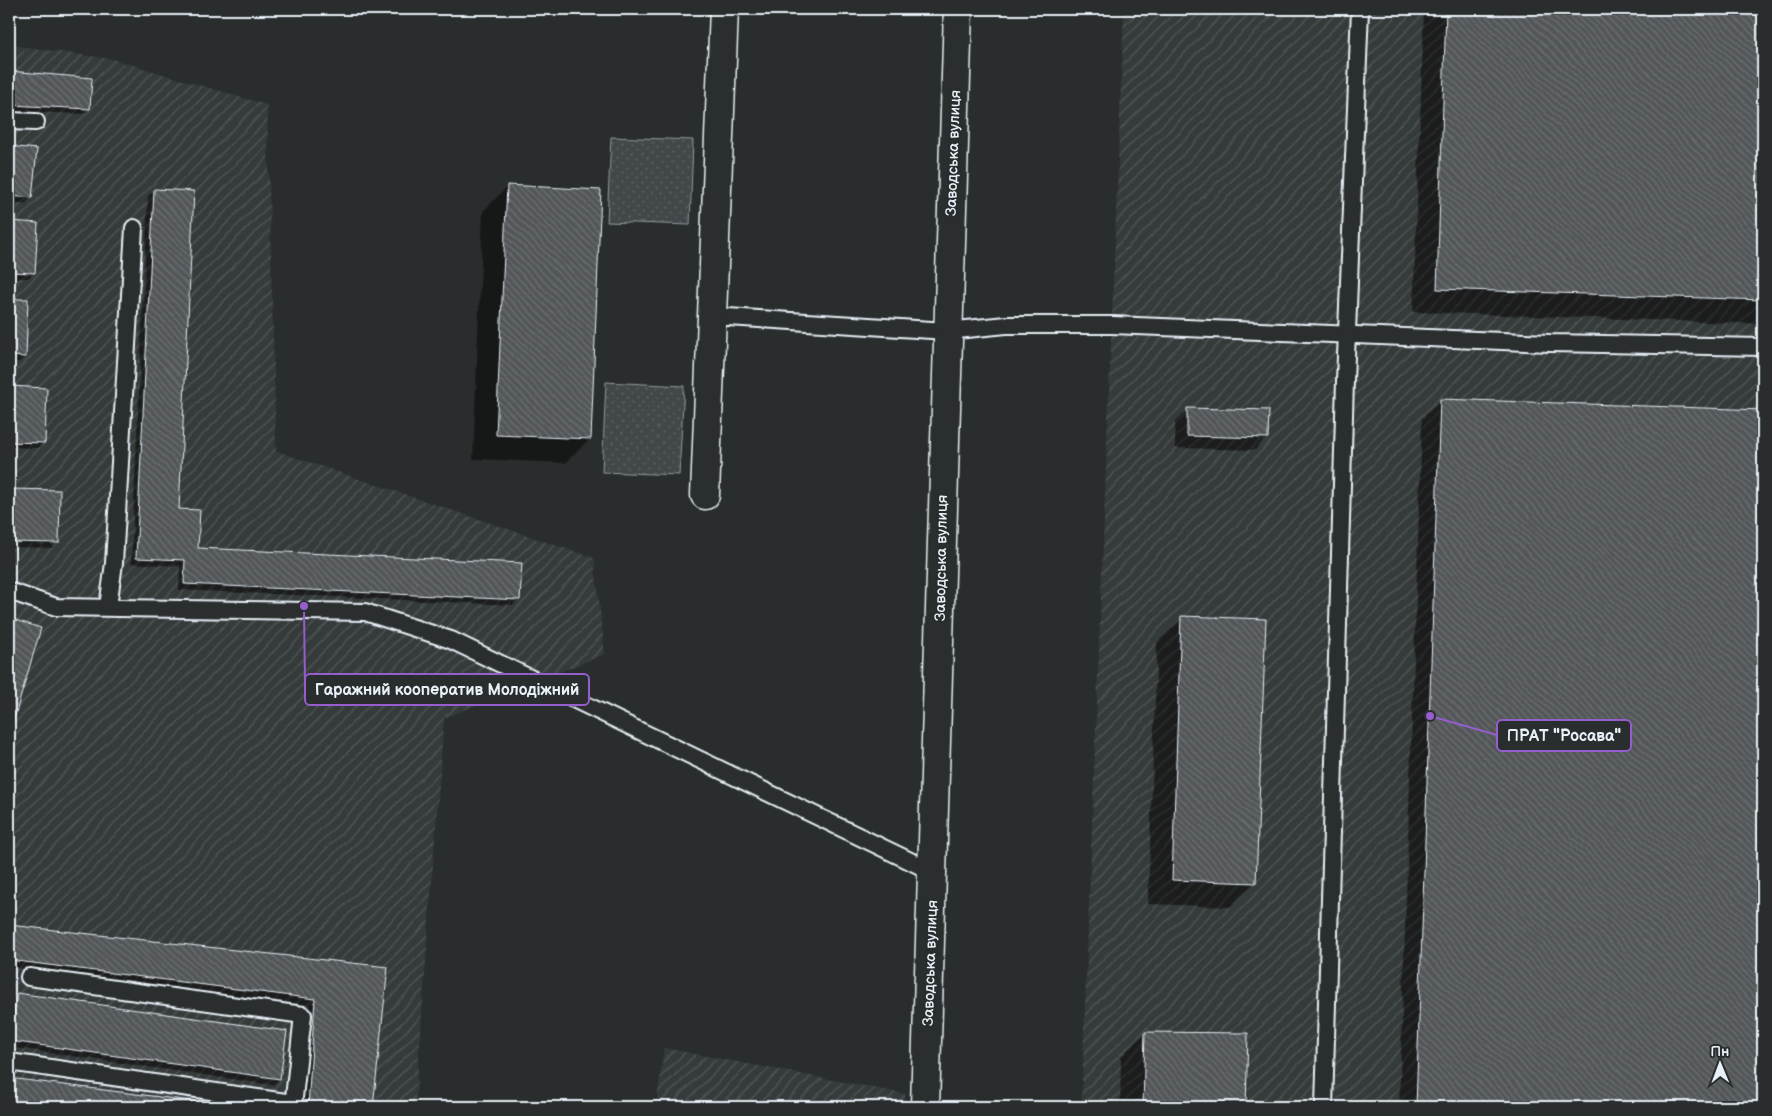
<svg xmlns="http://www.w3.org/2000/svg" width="1772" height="1116" viewBox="0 0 1772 1116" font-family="'Balsamiq Sans',sans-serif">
  <defs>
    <pattern id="industrial-furrows" width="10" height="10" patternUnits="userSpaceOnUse" patternTransform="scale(1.25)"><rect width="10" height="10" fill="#363a3b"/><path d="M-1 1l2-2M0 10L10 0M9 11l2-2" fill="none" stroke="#535758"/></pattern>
    <pattern id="grass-dots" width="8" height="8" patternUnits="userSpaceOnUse" patternTransform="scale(1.25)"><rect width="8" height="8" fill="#424648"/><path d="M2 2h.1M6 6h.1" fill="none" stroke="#5d6163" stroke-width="1.8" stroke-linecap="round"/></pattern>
    <pattern id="building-back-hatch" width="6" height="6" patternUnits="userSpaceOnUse" patternTransform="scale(1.25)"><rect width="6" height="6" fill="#535759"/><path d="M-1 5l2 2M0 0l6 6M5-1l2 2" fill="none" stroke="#6c7072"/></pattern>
  </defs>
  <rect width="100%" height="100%" fill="#2a2d2e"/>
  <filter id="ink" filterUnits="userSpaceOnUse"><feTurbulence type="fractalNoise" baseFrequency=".02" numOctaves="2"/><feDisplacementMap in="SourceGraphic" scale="10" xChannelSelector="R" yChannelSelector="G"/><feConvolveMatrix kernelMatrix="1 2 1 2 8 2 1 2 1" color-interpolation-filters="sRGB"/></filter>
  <g filter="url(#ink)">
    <g fill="url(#industrial-furrows)">
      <path d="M1124,9h639v1098h-682z"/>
      <path d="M9,45l103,14 155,46 9,346 318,107 11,96 -161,64 -29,389h-406z"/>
      <path d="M664,1048l241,46v13h-249z"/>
    </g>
    <g fill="url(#grass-dots)" stroke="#959ca0">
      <path d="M611,137l82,3 -3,85 -83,-3z"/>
      <path d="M606,382l78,4 -5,89 -77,-3z"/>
    </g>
    <g fill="#0007">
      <path d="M1424,9h339v315l-350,-12z"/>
      <path d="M9,73l82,7 -2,28 -6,6 -74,-3z"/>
      <path d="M9,148l26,2 -4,48 -6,6 -16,-1z"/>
      <path d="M507,187l83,252 -25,24 -92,-4 10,-248z"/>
      <path d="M154,190l23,320 20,40 322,49 -6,6 -334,-15 1,-24 -49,-3 17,-367z"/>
      <path d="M9,223l27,1 -2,48 -6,6h-19z"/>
      <path d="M9,300l18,1 -2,55 -6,6h-10z"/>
      <path d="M9,388l37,1 -2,53 -6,6 -29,-1z"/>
      <path d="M1440,400l323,11v696h-364l23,-688z"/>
      <path d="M1188,410l79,27 -12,13 -80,-2v-26z"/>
      <path d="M9,490l50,1 -1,51 -6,6 -43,-1z"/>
      <path d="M1182,618l73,265 -24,24 -83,-3 9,-262z"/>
      <path d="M9,619l30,9 -30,103z"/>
      <path d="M9,926l378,42 -16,139h-68l7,-102 -301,-38z"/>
      <path d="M17,994l268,38 -6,47 -6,6 -264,-38 2,-47z"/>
      <path d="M1145,1033l101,2 -1,72h-125l1,-50z"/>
      <path d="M9,1079l220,28h-220z"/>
    </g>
    <g fill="url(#building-back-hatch)" stroke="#e8f1f8">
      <path d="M1446,9h317v291l-326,-11z"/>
      <path d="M9,71l83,7 -2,31 -81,-4z"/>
      <path d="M9,146l28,3 -5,49 -23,-2z"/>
      <path d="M507,185l94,5 -10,249 -95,-4z"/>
      <path d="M154,189l40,2 -15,318 21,1 -2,38 324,15 -2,37 -336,-16 1,-24 -49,-2z"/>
      <path d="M9,221l29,2 -3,50 -26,-1z"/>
      <path d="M9,299h19l-2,58 -17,-1z"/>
      <path d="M9,386l38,2 -2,55 -36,-1z"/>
      <path d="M1440,399l323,11v697h-347z"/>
      <path d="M1187,408l82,2 -1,28 -81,-2z"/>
      <path d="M9,489l51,1 -1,53 -50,-1z"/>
      <path d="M1181,616l85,3 -10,264 -84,-3z"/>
      <path d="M9,618l32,10 -32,108z"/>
      <path d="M9,925l379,42 -15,140h-65l7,-108 -306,-39z"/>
      <path d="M17,993l270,38 -7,48 -270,-38z"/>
      <path d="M1145,1032l103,1 -2,74h-103z"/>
      <path d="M9,1078l230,29h-230z"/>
    </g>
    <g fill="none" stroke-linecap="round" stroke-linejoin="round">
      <defs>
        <g id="lane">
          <path d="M9,121l27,1"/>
          <path d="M713,316l234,15 59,-6h106l438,18 213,4"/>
          <path d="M9,591l47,16 309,5 86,28 482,232"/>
          <path d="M108,607l6,-44 20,-335"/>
          <path d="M29,977l274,38 -10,92"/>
          <path d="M9,1062l284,41"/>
          <path d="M1324,1107l21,-726 15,-372"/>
        </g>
        <g id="street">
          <path d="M705,495l19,-486"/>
          <path d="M925,1107l33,-1098"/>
        </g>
      </defs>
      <use href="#lane" stroke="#e8f1f8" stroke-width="20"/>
      <use href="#street" stroke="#e8f1f8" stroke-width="31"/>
      <use href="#lane" stroke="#2a2d2e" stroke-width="16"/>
      <use href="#street" stroke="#2a2d2e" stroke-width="28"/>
    </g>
  </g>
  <g text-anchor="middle" stroke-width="4.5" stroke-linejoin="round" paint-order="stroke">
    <g font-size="15" fill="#e8f1f8" stroke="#2a2d2e">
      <text transform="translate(953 153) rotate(-88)" y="5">Заводська вулиця</text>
      <text transform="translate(941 558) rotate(-89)" y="5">Заводська вулиця</text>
      <text transform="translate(930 963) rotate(-88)" y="5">Заводська вулиця</text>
    </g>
  </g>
  <path fill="none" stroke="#965dcd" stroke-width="2" d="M304 606L305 689M1430 716L1497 735"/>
  <g fill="#965dcd" stroke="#2a2d2e" stroke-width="2">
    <circle cx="304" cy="606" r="5"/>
    <circle cx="1430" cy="716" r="5"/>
  </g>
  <g fill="#2a2d2e" stroke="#965dcd" stroke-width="2">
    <rect x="305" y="674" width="284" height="31" rx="5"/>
    <rect x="1497" y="720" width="134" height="31" rx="5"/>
  </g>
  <g font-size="16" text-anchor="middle" font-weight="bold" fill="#e8f1f8">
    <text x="447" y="695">Гаражний кооператив Молодіжний</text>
    <text x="1564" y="741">ПРАТ "Росава"</text>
  </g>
  <rect width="1772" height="1116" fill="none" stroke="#2a2d2e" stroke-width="30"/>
  <rect x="15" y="15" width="1742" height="1086" fill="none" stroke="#e8f1f8" stroke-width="2" filter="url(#ink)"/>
  <g transform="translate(1720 1064) rotate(359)" stroke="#2a2d2e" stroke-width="4" paint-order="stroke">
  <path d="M0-4L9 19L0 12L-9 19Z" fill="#e8f1f8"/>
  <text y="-8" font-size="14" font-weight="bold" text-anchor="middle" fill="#e8f1f8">Пн</text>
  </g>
</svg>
